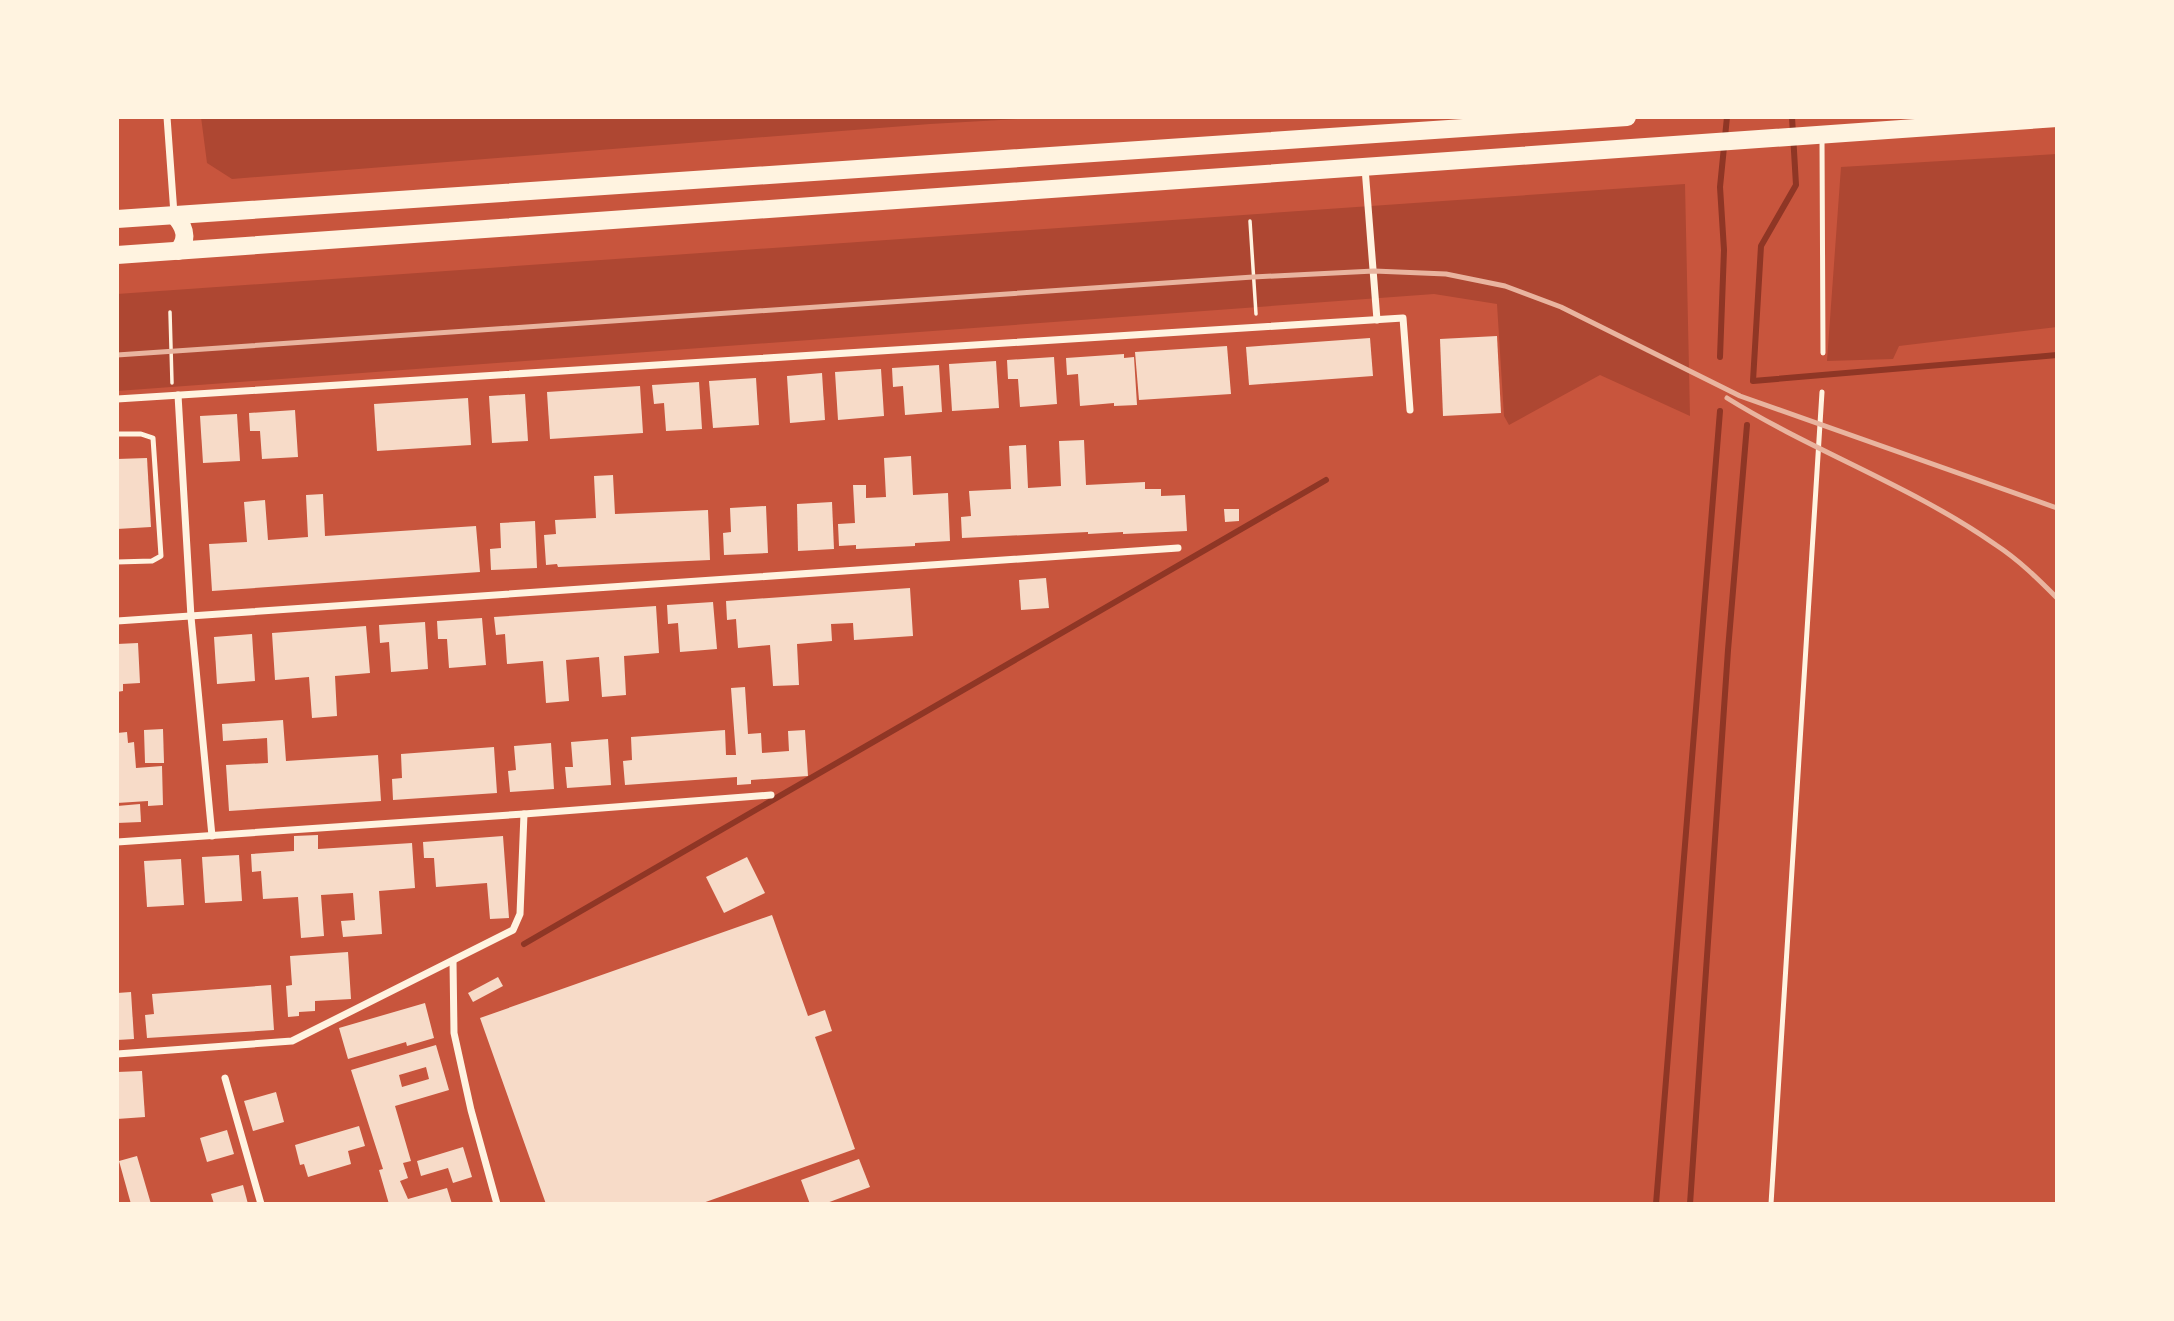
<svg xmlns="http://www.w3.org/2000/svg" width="2174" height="1321" viewBox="0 0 2174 1321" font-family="'IBM Plex Sans',sans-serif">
  <rect width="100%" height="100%" fill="#c8553d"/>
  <g fill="#ae4732">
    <path d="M201,117h851l-122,7 -698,55 -25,-16z"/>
    <path d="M2057,154v173l-158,19 -6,13 -66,2 14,-194z"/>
    <path d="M1685,184l5,232 -90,-41 -91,50 -5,-9 -7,-112 -63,-10 -1317,97v-97z"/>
  </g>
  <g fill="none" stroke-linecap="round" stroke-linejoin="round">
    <g stroke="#8f3625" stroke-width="6">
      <path d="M1792,117l4,68 -35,61 -8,135 304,-26"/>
      <path d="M1720,357l4,-107 -4,-63 7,-70"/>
      <path d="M524,944l802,-464"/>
      <path d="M1656,1204l64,-793"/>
      <path d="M1690,1204l38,-554 19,-225"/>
    </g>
  </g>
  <g fill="#f7dbc8" fill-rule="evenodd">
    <path d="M1497,336l4,77 -58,3 -3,-77z"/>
    <path d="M1370,338l3,38 -124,9 -3,-38z"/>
    <path d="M1227,346l4,48 -92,6 -4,-48z"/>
    <path d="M1124,354v4l10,-1 3,48 -23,1v-3l-34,3 -2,-32 -11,1 -1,-17z"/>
    <path d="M1054,357l3,47 -37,3 -2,-28h-10l-1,-19z"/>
    <path d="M996,361l3,47 -47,3 -3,-47z"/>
    <path d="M939,365l3,47 -37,3 -2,-29 -10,1 -1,-19z"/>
    <path d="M881,369l3,47 -46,4 -3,-48z"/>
    <path d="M822,373l3,47 -35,3 -3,-47z"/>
    <path d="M756,378l3,47 -46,3 -4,-47z"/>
    <path d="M699,382l3,47 -36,2 -2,-28 -10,1 -2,-19z"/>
    <path d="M640,386l3,47 -93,6 -3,-47z"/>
    <path d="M525,394l3,47 -36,2 -3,-47z"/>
    <path d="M468,398l3,47 -94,6 -3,-47z"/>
    <path d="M295,410l3,47 -36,2 -2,-28h-10l-1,-18z"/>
    <path d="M237,414l3,47 -37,2 -3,-47z"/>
    <path d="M1084,440l2,45 59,-3v7h16v7l24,-1 2,36 -64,3v-2l-35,2v-2l-126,6 -1,-21 10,-1 -2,-25 42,-2 -2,-43 17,-1 2,43 33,-2 -2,-45z"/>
    <path d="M911,456l2,39 35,-2 2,48 -35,2v3l-59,3v-4l-17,1 -1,-22 17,-1 -2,-38h13v13l20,-1 -2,-39z"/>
    <path d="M147,458l4,69 -34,2v-70z"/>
    <path d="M613,475l2,39 93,-4 2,50 -152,7 -1,-3 -11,1 -2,-30 12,-1 -1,-14 41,-2 -2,-42z"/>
    <path d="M323,494l2,42 151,-10 4,46 -268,19 -3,-47 38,-2 -3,-40 21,-2 3,40 40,-3 -2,-42z"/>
    <path d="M832,502l2,47 -36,2 -1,-47z"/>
    <path d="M766,506l2,47 -44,2 -1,-22 8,-1 -1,-24z"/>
    <path d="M1224,509h15v12l-14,1z"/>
    <path d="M535,521l2,47 -46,2 -1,-21 11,-1 -1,-25z"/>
    <path d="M1046,578l3,30 -28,2 -2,-30z"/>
    <path d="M910,588l3,48 -59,4 -1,-17 -22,1 1,17 -35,3 2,41 -26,1 -3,-41 -32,3 -2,-29 -9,1 -1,-19z"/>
    <path d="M713,602l4,47 -37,3 -2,-29 -10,1 -1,-19z"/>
    <path d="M656,606l3,47 -35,3 2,39 -24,2 -3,-40 -33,3 3,41 -23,2 -3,-42 -36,3 -2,-30 -9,1 -2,-18z"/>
    <path d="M482,618l4,47 -37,3 -2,-29h-9l-1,-18z"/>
    <path d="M425,622l3,47 -37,3 -2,-30 -9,1 -1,-18z"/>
    <path d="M366,626l4,47 -35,3 2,40 -25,2 -3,-41 -34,3 -3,-47z"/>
    <path d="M252,634l3,47 -38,3 -3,-47z"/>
    <path d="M138,643l2,40 -17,1v7l-6,1v-48z"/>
    <path d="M745,687l3,47 13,-1 1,20 27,-2 -1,-20 17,-1 3,46 -57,4v4l-14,1v-8l-112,8 -2,-24 9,-1 -1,-23 94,-7 1,25h10l-5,-67z"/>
    <path d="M283,720l3,41 92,-6 3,46 -152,10 -3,-46 42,-2 -1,-25 -44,3 -1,-17z"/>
    <path d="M163,729l1,34h-19l-1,-33z"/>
    <path d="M127,732l1,11 6,-1 2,26 26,-2 1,39 -15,1v-5l-31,2v-70z"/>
    <path d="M608,739l3,46 -44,3 -2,-21h8l-2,-25z"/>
    <path d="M551,743l3,46 -44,3 -2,-21 8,-1 -2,-24z"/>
    <path d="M494,747l3,46 -104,7 -1,-21 10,-1 -1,-24z"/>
    <path d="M140,804l1,18 -24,1v-17z"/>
    <path d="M318,835v14l94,-6 3,45 -36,3 3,43 -39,3 -2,-16 14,-1 -2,-27 -32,2 3,41 -23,2 -3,-41 -35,2 -2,-28 -9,1 -1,-18 43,-3v-15z"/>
    <path d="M503,836l6,82 -19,1 -3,-36 -51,4 -2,-29h-10l-1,-16z"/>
    <path d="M239,855l3,46 -37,2 -3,-46z"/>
    <path d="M747,857l18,36 -41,20 -18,-36z"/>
    <path d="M181,859l3,46 -37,2 -3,-46z"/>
    <path d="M772,915l36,101 17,-6 7,21 -17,6 40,112 -155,55h-154l-66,-186z"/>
    <path d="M348,952l3,47 -36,2v10l-16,1v4l-11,1 -2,-31 6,-1 -2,-29z"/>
    <path d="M498,977l5,9 -30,16 -5,-9z"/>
    <path d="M271,985l3,45 -127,8 -2,-23 9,-1 -2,-20z"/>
    <path d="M131,992l3,47 -17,1v-47z"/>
    <path d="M425,1003l9,35 -27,8 -1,-4 -58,17 -9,-31z"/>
    <path d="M436,1045l13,45 -54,16 16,55 -8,2 5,15 -8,3 8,18 39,-11 5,16h-63l-10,-34 4,-1 -32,-99zM426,1067l3,12 -27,8 -3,-12z"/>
    <path d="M142,1071l3,46 -28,2v-47z"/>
    <path d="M276,1092l8,30 -31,9 -9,-30z"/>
    <path d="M359,1126l6,20 -17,5 3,13 -43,13 -4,-13 -4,1 -5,-20z"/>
    <path d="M227,1130l7,24 -27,8 -7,-24z"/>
    <path d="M463,1147l9,30 -19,6 -5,-15 -27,8 -4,-15z"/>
    <path d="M137,1156l14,48h-20l-12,-43z"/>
    <path d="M859,1159l11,28 -46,17h-14l-9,-24z"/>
    <path d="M243,1185l5,19h-34l-3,-10z"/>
  </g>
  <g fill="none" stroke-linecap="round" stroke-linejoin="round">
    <g stroke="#fff3e0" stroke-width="3.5">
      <path d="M1250,221l6,93"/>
      <path d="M170,312l2,71"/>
    </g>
    <g stroke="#fff3e0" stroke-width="5">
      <path d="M1822,139l1,214"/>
      <path d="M117,434h24l12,4 8,118 -9,5 -35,1"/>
      <path d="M1771,1204l51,-812"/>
    </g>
    <g stroke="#fff3e0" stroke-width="7">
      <path d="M167,117l7,97"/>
      <path d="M1365,168l12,152"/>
      <path d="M178,395l13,222 21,219"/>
      <path d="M117,399l1286,-81 7,92"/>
      <path d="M117,621l1061,-73"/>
      <path d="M117,842l407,-28 247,-19"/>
      <path d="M453,961l1,72 17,77 26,94"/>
      <path d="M117,1054l175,-13 221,-111 7,-16 4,-100"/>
      <path d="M225,1078l36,126"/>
    </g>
    <g stroke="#fff3e0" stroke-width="18">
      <path d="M174,215c11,12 15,23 4,36"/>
      <path d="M117,219l1510,-102"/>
      <path d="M117,255l1940,-137"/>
    </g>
    <g stroke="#e9b49f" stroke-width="5">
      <path d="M117,355l1136,-78 121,-6 72,3 59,12 56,21 179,89 317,112"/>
      <path d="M1727,398c87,54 185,88 269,147 23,15 42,34 61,53"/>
    </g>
  </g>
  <rect width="2174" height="1321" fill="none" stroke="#fff3e0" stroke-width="238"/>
</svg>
